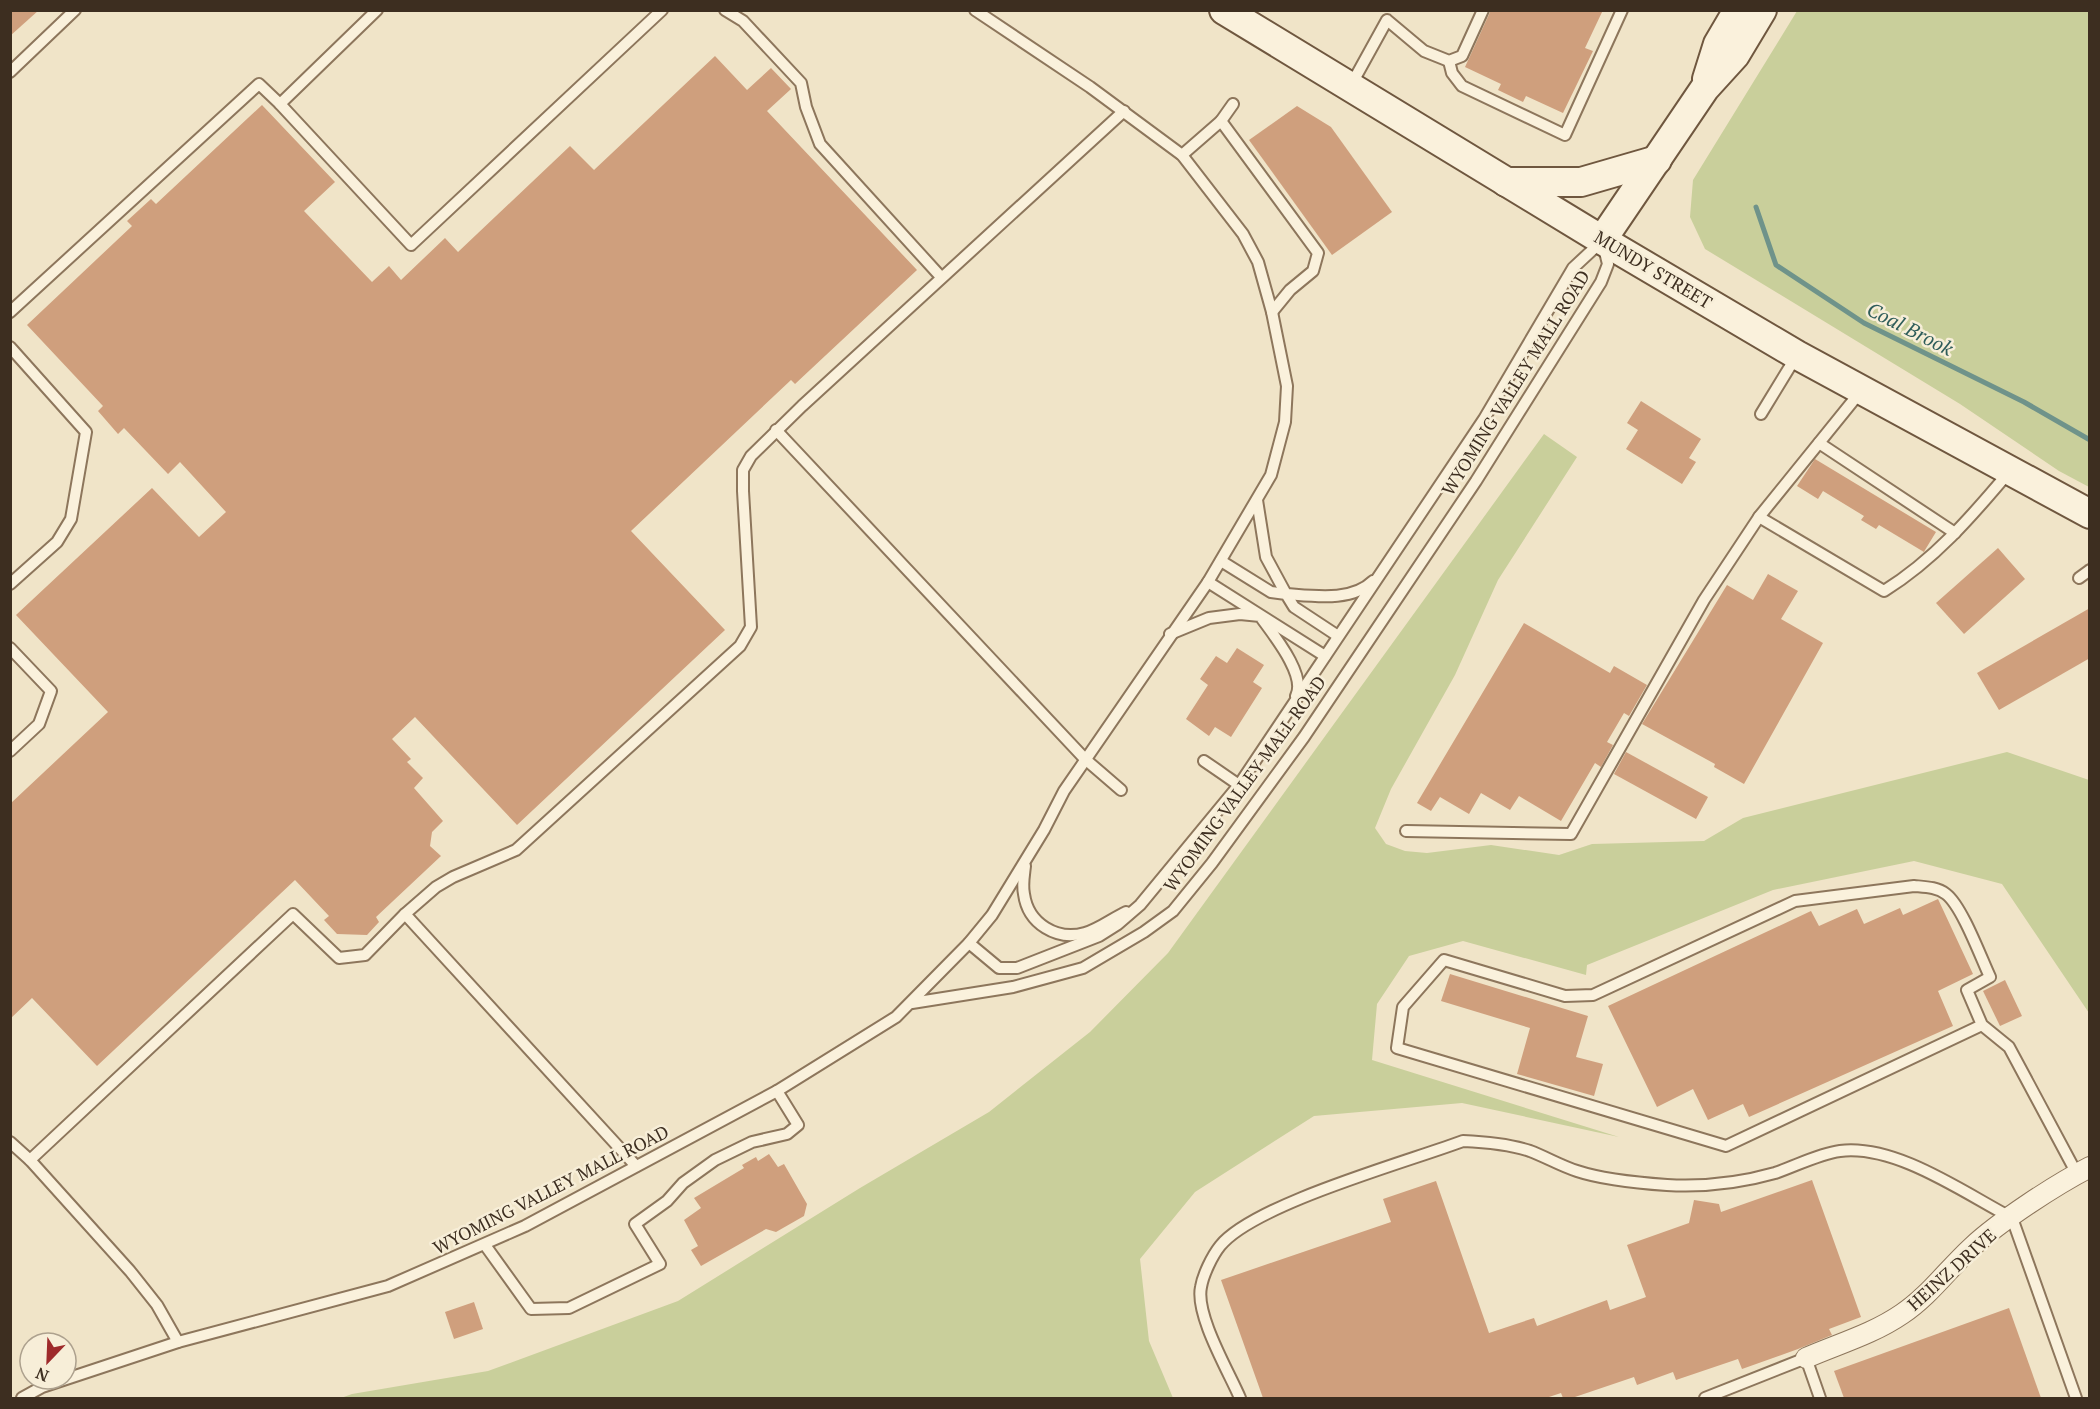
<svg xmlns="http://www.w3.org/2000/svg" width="2100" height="1409" viewBox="0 0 2100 1409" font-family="'PT Serif',serif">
  <rect width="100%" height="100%" fill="#f0e4c8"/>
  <g fill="#c9cf9b">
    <path d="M1797,11h292v476l-30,-16 -99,-67 -255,-155 -15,-32 3,-37z"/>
    <path d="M1544,434l33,23 -79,123 -43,95 -64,114 -16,39 11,16 19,7 22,2 64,-8 68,10 33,-11 112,-3 39,-23 264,-66 82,28v233l-87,-129 -88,-23 -141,29 -186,75 -1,10 -123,-34 -54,15 -32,48 -5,56 247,77 -157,-34 -148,13 -119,76 -55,67 9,82 24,57h-832l11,-4 136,-23 190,-70 182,-113 129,-76 101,-80 78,-79z"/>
  </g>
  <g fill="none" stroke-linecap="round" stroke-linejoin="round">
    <path stroke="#6f938a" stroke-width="5" d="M1756,207l20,58 88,58 160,79 66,38"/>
  </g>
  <g fill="#cf9f7d">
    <path d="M10,10h29l-29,26z"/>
    <path d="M1491,10h112l-18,38 8,3 -30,62 -37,-17 -3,6 -25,-12 3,-6 -36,-17z"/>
    <path d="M715,56l32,34 24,-22 20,21 -24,22 150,159 -122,114 -4,-4 -160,151 94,99 -208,195 -102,-108 -23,22 19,20 -4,3 16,16 -9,10 29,33 -11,11 -2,14 11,10 -65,61 3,5 -12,13 -30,-1 -13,-14 5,-4 -34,-36 -198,186 -65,-68 -22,21v-215l98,-92 -92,-97 136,-127 47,49 27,-25 -46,-50 -12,12 -44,-46 -6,6 -20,-23 5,-5 -76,-81 105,-99 -5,-5 24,-22 5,5 106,-99 73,77 -31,29 68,71 17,-16 12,14 44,-42 13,14 112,-106 24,24z"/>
    <path d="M1297,106l34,21 61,85 -60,43 -83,-115z"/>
    <path d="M1641,401l60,38 -12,19 7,4 -14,22 -56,-35 12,-19 -11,-7z"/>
    <path d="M1815,459l121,73 -11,18 -1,2 -45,-27 -3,4 -15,-9 3,-4 -41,-25 -5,8 -21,-13z"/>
    <path d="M1998,548l27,31 -61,55 -28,-31z"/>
    <path d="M1768,574l30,17 -17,28 42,24 -79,141 -30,-17 1,-3 -73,-40 85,-139 26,15z"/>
    <path d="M2090,608v50l-91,52 -22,-37z"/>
    <path d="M1524,623l86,50 4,-7 33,19 -18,31 -5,-3 -17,29 6,3 -12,22 -6,-4 -34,58 -42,-25 -9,14 -29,-17 -12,21 -29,-17 -9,14 -14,-8z"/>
    <path d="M1237,648l27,17 -11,17 9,6 -31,49 -16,-10 -6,9 -23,-17 22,-34 -8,-6 16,-23 11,7z"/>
    <path d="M1626,752l82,45 -12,22 -82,-45z"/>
    <path d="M1938,899l35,75 -35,17 15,35 -204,91 -6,-13 -35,16 -15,-31 -36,18 -49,-101 203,-95 8,15 38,-17 7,15 36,-16 3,7z"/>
    <path d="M1450,974l138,42 -12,41 27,7 -9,32 -77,-22 13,-46 -89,-27z"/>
    <path d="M2005,980l17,36 -22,10 -17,-35z"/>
    <path d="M769,1154l9,13 6,-3 23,40 -3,12 -28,16 -10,-3 -65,37 -10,-16 7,-4 -14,-26 17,-12 -7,-10 50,-30 -2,-3 14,-8 2,4z"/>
    <path d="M1812,1180l49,137 -32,12 3,6 -34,14 -56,20 -4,-10 -62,21 -3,-8 -36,13 -3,-8 -62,21h-9l-2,-5 -15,5h-283l-42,-118 170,-58 -8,-23 53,-18 53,152 45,-15 3,8 70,-26 3,10 36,-13 -19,-52 62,-22 5,-23 25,4 2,8z"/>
    <path d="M474,1302l9,27 -29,10 -9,-27z"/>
    <path d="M2009,1308l32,90h-197l-10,-27z"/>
  </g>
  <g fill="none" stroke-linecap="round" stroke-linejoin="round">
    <defs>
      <g id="lane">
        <path d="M377,10l-97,94 131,141 251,-235"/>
        <path d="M725,10l18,11 58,62 5,24 14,37 121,133"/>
        <path d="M1449,61l3,12 10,13 103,49 57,-125"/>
        <path d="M10,72l65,-62"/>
        <path d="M1350,87l37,-67 37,31 25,10 13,-5 21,-46"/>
        <path d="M1233,104l-12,17 97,132 -5,18 -23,19 -18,22"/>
        <path d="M1182,155l39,-34"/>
        <path d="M10,312l249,-228 21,20"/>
        <path d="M10,347l76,85 -15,87 -14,23 -47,42"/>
        <path d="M1761,414l36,-59"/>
        <path d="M776,430l309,329 36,31"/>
        <path d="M1819,443l136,90"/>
        <path d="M1257,500l9,57 20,37c28,2 66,8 87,-13"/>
        <path d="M1759,517l125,74c50,-31 88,-75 125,-119"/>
        <path d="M1221,561l50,31 15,2 8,13 44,29"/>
        <path d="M2079,578l11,-8"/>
        <path d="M1208,582l117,74"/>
        <path d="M1170,634l39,-16 31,-4 20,2c12,17 47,59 36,80"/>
        <path d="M10,648l41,43 -12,33 -29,27"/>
        <path d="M1204,761l35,24"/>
        <path d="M1406,831l165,3 133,-234 55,-83 102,-126"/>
        <path d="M1025,866c-1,9 -3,19 -1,28 4,30 33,47 61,39 14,-4 28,-15 41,-21"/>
        <path d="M405,914l31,-27 17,-10 63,-27 224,-204 11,-19 -8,-136v-21l8,-14 51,-50 322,-295"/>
        <path d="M969,943l30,25h18l82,-32 19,-12 22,-19 99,-120 245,-366 89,-151 29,-27"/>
        <path d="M912,1003l101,-16 70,-19 61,-36 29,-21 39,-48 92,-126 172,-256 125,-199 7,-18 -4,-16"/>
        <path d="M1982,1025l-15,-35 23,-13c-9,-19 -28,-71 -44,-83 -9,-7 -21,-7 -32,-8l-119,15 -202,94 -28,1 -121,-36 -41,47 -6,41 329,98 256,-121 27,22 68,127"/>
        <path d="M10,1142l20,18 100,111 27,34 21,37"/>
        <path d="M30,1160l263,-246 46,44 26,-3 40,-41 231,252"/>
        <path d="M485,1245l46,64 38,-1 91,-44 -25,-40 32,-23 16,-18 32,-23 37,-18 35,-8 11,-9 -21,-34"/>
        <path d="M22,1398l20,-11 136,-45 210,-56 137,-60 252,-135 119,-74 73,-74 23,-28 52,-85 20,-39 144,-209 63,-107 14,-53 2,-36 -15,-74 -14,-50 -15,-28 -61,-79 -92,-68 -115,-77"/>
        <path d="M1240,1398c-11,-26 -45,-83 -39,-111 2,-12 11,-31 19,-41 34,-42 187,-84 243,-105 23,1 46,3 67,10 16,6 31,15 47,20 27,9 61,12 90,14 36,2 73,-2 108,-12 21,-7 43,-19 65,-22 56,-7 124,42 172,67l64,180"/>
        <path d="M1705,1398l101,-40 14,40"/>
      </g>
      <path id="street" d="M1806,1358c32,-14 67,-24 96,-44 27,-18 46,-45 70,-67 28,-26 83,-62 118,-80"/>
      <g id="secondary">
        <path d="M1224,10l378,230 195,115 293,159"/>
        <path d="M1707,79l11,-35 20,-34"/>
        <path d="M1506,182h75l76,-22"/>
        <path d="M1602,240l103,-152 30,-33 27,-45"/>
      </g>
    </defs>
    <use href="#lane" stroke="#8d765c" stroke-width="14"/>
    <use href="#street" stroke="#8d765c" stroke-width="22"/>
    <use href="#secondary" stroke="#6f573f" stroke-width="32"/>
    <use href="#lane" stroke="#faf1dc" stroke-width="10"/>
    <use href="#street" stroke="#faf1dc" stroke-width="20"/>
    <use href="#secondary" stroke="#faf1dc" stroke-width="28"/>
  </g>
  <g text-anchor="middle" stroke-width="5" stroke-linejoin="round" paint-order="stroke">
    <g font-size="18" fill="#3d2e20" stroke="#f7eed8">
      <text transform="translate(1653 270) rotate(31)" y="6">MUNDY STREET</text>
      <text transform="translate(1516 383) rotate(-58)" y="6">WYOMING VALLEY MALL ROAD</text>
      <text transform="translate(1245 784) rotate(-54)" y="6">WYOMING VALLEY MALL ROAD</text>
      <text transform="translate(551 1190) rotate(-27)" y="6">WYOMING VALLEY MALL ROAD</text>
      <text transform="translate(1952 1270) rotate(-42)" y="6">HEINZ DRIVE</text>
    </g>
    <g font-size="20" font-style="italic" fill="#2f5d5a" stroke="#f7eed8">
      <text transform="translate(1910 329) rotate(27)" y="7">Coal Brook</text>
    </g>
  </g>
  <rect width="2100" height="1409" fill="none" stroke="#3d2e20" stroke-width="24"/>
  <g transform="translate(48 1361) rotate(203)"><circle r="28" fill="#f7eed8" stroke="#ada18e" stroke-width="1.5"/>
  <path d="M0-4.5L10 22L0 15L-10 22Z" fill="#9e2a2b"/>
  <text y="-9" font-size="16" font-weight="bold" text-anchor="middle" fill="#3d2e20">N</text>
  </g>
</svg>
